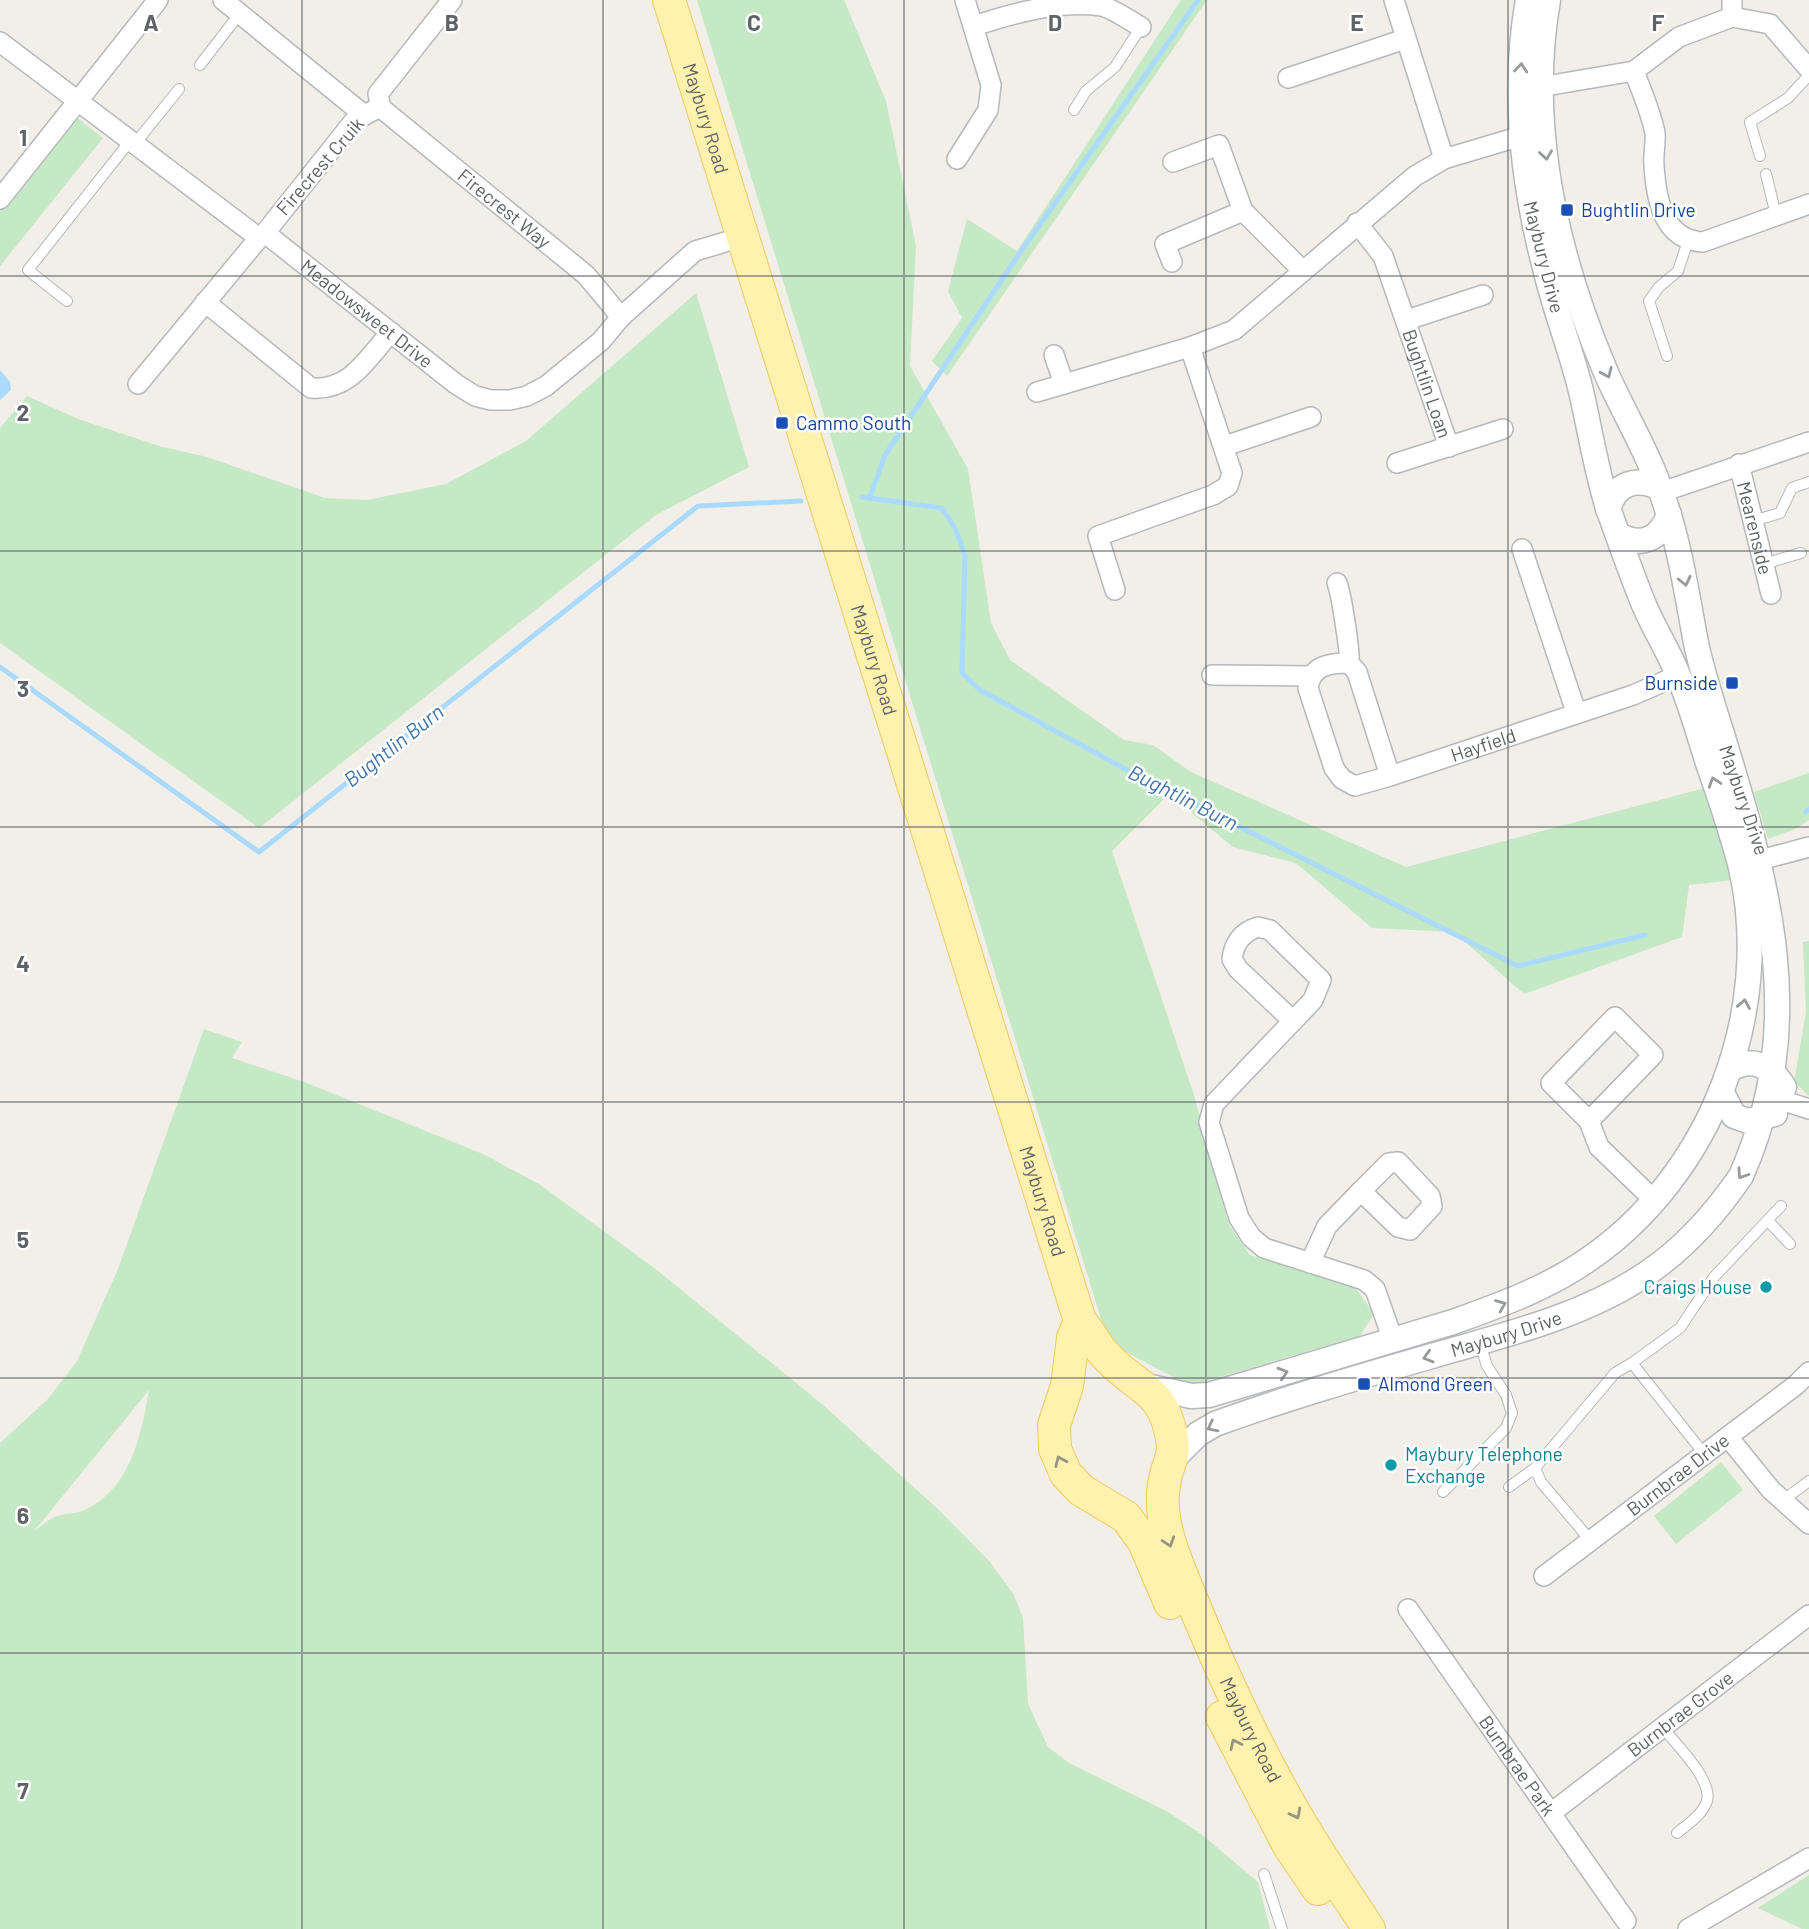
<svg xmlns="http://www.w3.org/2000/svg" width="1809" height="1929" viewBox="0 0 1809 1929" font-family="Barlow,sans-serif">
  <rect width="100%" height="100%" fill="#f1efe8"/>
  <g fill="#c5e8c5" fill-rule="evenodd">
    <path d="M697,0h147l42,101 30,145 -6,120 58,103 23,154 19,37 114,80 29,5 38,27 215,95 299,-79 29,92 -45,5 -7,52 -158,57 -70,-62 -82,-4 -76,-65 -63,-16 -64,-53 -57,57 82,244 35,130 21,30 105,32 19,27 -14,22 -171,50 -81,-44z"/>
    <path d="M1181,0h26l-260,376 -15,-15 30,-43 -14,-27 19,-72 50,32z"/>
    <path d="M72,114l31,24 -103,128v-65z"/>
    <path d="M696,293l53,174 -93,48 -397,313 -259,-185v-215l27,-32 51,23 81,27 48,11 118,41 42,2 79,-16 80,-43z"/>
    <path d="M1809,773v47l-14,9 -27,10 -14,-47z"/>
    <path d="M1809,941v155l-15,-14 12,-70 -3,-70z"/>
    <path d="M204,1029l38,13 -10,16 72,24 179,72 56,30 114,83 169,137 118,107 50,51 24,33 9,23 5,86 20,43 21,16 99,49 33,22 57,48 12,47h-1270v-486l47,-43 30,-39 41,-92zM149,1390c-8,45 -18,98 -64,120 -8,4 -19,3 -27,6 -8,2 -16,10 -23,14z"/>
    <path d="M1721,1462l22,28 -67,54 -22,-28z"/>
    <path d="M1809,1875v54h-7l-44,-21z"/>
  </g>
  <path fill="#aadaff" d="M0,370l10,12 1,8 -11,10z"/>
  <g fill="none" stroke-linecap="round" stroke-linejoin="round">
    <g stroke="#aadaff" stroke-width="5">
      <path d="M862,497l80,11 13,20 10,27 -3,118 18,17 158,86 380,190 127,-31"/>
      <path d="M870,497l15,-42 132,-198 181,-257"/>
      <path d="M0,667l259,185 439,-346 103,-5"/>
      <path d="M1806,812l3,-3"/>
    </g>
    <defs>
      <g id="service">
        <path d="M200,65l40,-52"/>
        <path d="M1074,110l12,-19 29,-24 26,-40"/>
        <path d="M134,145l45,-56"/>
        <path d="M1760,156l-10,-34 38,-24 21,-23"/>
        <path d="M1766,174l10,41"/>
        <path d="M67,301l-39,-31 102,-129"/>
        <path d="M1667,356l-18,-55 10,-14 19,-16 10,-30"/>
        <path d="M1753,521l27,-8 12,-25 17,-6"/>
        <path d="M1764,564l37,-11"/>
        <path d="M1768,1221l22,23"/>
        <path d="M1705,1455l-73,-92 48,-35 34,-51 67,-71"/>
        <path d="M1509,1487l26,-19"/>
        <path d="M1443,1492l63,-64 6,-15 -6,-18 -19,-29 -7,-23"/>
        <path d="M1782,1501l27,-20"/>
        <path d="M1591,1541l-50,-59 -6,-14 80,-95 17,-10"/>
        <path d="M1662,1727c13,16 51,53 45,74 -4,13 -20,24 -30,32"/>
        <path d="M1264,1874l18,55"/>
      </g>
      <g id="minor">
        <path d="M223,0l140,114"/>
        <path d="M1394,0l50,159"/>
        <path d="M1732,17l38,7 39,45"/>
        <path d="M974,26c40,-13 86,-26 128,-20 13,4 27,14 39,21"/>
        <path d="M0,42l259,196 6,-5"/>
        <path d="M1634,71c7,19 17,41 21,62 1,10 -2,21 -1,32 2,34 9,75 49,77l106,-38"/>
        <path d="M1288,78l117,-39"/>
        <path d="M1540,87l94,-16 45,-34 53,-20v-17"/>
        <path id="s1" d="M381,108l205,167 35,42"/>
        <path d="M381,108l-3,-14 74,-94"/>
        <path d="M957,159l31,-49 3,-25 -26,-85"/>
        <path d="M1173,162l46,-17 24,66 60,60"/>
        <path d="M0,199l158,-199"/>
        <path id="s2" d="M1357,223l26,33 66,191"/>
        <path id="s3" d="M265,233l191,151 19,12 16,4h19l17,-4 19,-10 55,-45 20,-24 74,-66 47,-14"/>
        <path d="M265,233l89,-112 20,-11"/>
        <path d="M1172,262l-7,-18 78,-33"/>
        <path d="M205,302l106,86c39,3 56,-29 80,-56"/>
        <path d="M1407,320l76,-25"/>
        <path d="M1054,355l10,29"/>
        <path d="M138,384l121,-146"/>
        <path d="M1037,392l153,-45 44,-17 181,-154 29,-17 77,-23"/>
        <path d="M1225,446l86,-29"/>
        <path d="M1397,463l106,-34"/>
        <path id="s4" d="M1739,464l32,130"/>
        <path d="M1662,492l147,-50"/>
        <path d="M1522,549l54,163"/>
        <path d="M1337,583c4,9 14,73 12,80"/>
        <path d="M1115,590l-17,-54 115,-41 15,-9 4,-13 -42,-126"/>
        <path d="M1212,675l97,1"/>
        <path id="s5" d="M1390,776l-33,-104 -8,-9c-21,0 -38,3 -41,25l26,80 8,11 13,7 35,-10 243,-81 46,-20"/>
        <path d="M1764,859l45,-12"/>
        <path d="M1258,927l12,3 51,50 -8,20 -20,21 -55,-52 -6,-10c2,-16 10,-27 26,-32z"/>
        <path d="M1293,1021l-79,83 -5,18 30,96 12,19 13,11 100,32 11,9 18,51"/>
        <path d="M1781,1100l28,9"/>
        <path d="M1589,1121l64,-66 -38,-38 -64,66 38,38 10,26 56,54"/>
        <path d="M1398,1162l32,34 2,10 -22,24 -12,-3 -37,-36 28,-28z"/>
        <path d="M1310,1263l17,-37 34,-35"/>
        <path d="M1728,1437l43,53 38,34"/>
        <path id="s6" d="M1544,1576l252,-191 13,-13"/>
        <path id="s7" d="M1408,1609l218,312"/>
        <path id="s8" d="M1551,1813l258,-198"/>
        <path d="M1688,1929l121,-71"/>
      </g>
      <g id="tertiary">
        <path d="M1608,509c8,-27 29,-32 52,-21"/>
        <path d="M1619,535c23,13 42,3 50,-21"/>
        <path d="M1729,1070c23,-14 41,-5 55,17"/>
        <path d="M1721,1091l13,25 14,5 27,-7"/>
        <path d="M1146,1386l45,10 18,-1 244,-73c47,-17 95,-34 136,-63 122,-84 185,-247 152,-391 -9,-37 -22,-72 -34,-108 -9,-28 -17,-58 -29,-85 -10,-26 -26,-49 -36,-75 -12,-30 -23,-61 -34,-92 -12,-38 -18,-78 -27,-117 -10,-41 -26,-81 -36,-123 -23,-88 -33,-178 -17,-268"/>
        <path id="s9" d="M1173,1459l25,-25 17,-10c74,-27 151,-49 227,-71 70,-20 143,-38 204,-79 39,-26 69,-60 95,-98 68,-154 28,-289 -20,-445 -9,-29 -19,-59 -25,-88 -9,-48 -16,-97 -32,-143 -14,-44 -38,-83 -57,-125 -50,-117 -81,-248 -59,-375"/>
      </g>
      <g id="primary">
        <path id="s10" d="M669,0l411,1321c11,12 17,27 29,38 29,30 55,30 63,80 3,15 -3,23 -6,36 -8,30 0,60 11,88 35,89 76,181 126,264 20,34 44,68 66,102"/>
        <path d="M1080,1321l-7,17 -6,48 -13,39 1,24 11,25 15,16 45,27 18,25 26,61"/>
        <path d="M1222,1717l67,129 29,43"/>
      </g>
    </defs>
    <use href="#service" stroke="#b5b8bc" stroke-width="12"/>
    <use href="#minor" stroke="#b5b8bc" stroke-width="22"/>
    <use href="#tertiary" stroke="#b5b8bc" stroke-width="27"/>
    <use href="#primary" stroke="#f2c960" stroke-width="34"/>
    <use href="#service" stroke="#fff" stroke-width="10"/>
    <use href="#minor" stroke="#fff" stroke-width="19"/>
    <use href="#tertiary" stroke="#fff" stroke-width="24"/>
    <use href="#primary" stroke="#fff2af" stroke-width="32"/>
  </g>
  <defs><path id="oneway-chevron" d="M-2-3.5L2.5 0L-2 3.5" fill="none" stroke-width="1.6" stroke-linecap="round" stroke-linejoin="round" transform="scale(1.75)"/></defs>
  <g stroke="#979a9d">
    <use href="#oneway-chevron" transform="translate(1521 68) rotate(-85)"/>
    <use href="#oneway-chevron" transform="translate(1546 155) rotate(82)"/>
    <use href="#oneway-chevron" transform="translate(1607 373) rotate(66)"/>
    <use href="#oneway-chevron" transform="translate(1685 581) rotate(77)"/>
    <use href="#oneway-chevron" transform="translate(1714 782) rotate(-108)"/>
    <use href="#oneway-chevron" transform="translate(1744 1004) rotate(-80)"/>
    <use href="#oneway-chevron" transform="translate(1742 1174) rotate(124)"/>
    <use href="#oneway-chevron" transform="translate(1501 1305) rotate(-22)"/>
    <use href="#oneway-chevron" transform="translate(1428 1357) rotate(164)"/>
    <use href="#oneway-chevron" transform="translate(1283 1373) rotate(-17)"/>
    <use href="#oneway-chevron" transform="translate(1212 1427) rotate(153)"/>
  </g>
  <g stroke="#979581">
    <use href="#oneway-chevron" transform="translate(1060 1461) rotate(-114)"/>
    <use href="#oneway-chevron" transform="translate(1169 1542) rotate(72)"/>
    <use href="#oneway-chevron" transform="translate(1235 1744) rotate(-116)"/>
    <use href="#oneway-chevron" transform="translate(1296 1814) rotate(62)"/>
  </g>
  <path fill="none" stroke="#5f6368" stroke-width="2" stroke-opacity="0.55" d="M302,0v1929M603,0v1929M904,0v1929M1206,0v1929M1508,0v1929M0,276h1809M0,551h1809M0,827h1809M0,1102h1809M0,1378h1809M0,1653h1809"/>
  <g fill="#1a4fb4" stroke="#fff" stroke-width="2.5">
    <rect x="1560" y="203" width="14" height="14" rx="3.5"/>
    <rect x="775" y="416" width="14" height="14" rx="3.5"/>
    <rect x="1725" y="676" width="14" height="14" rx="3.5"/>
    <rect x="1357" y="1377" width="14" height="14" rx="3.5"/>
  </g>
  <g fill="#0f9aa8" stroke="#fff" stroke-width="2.5">
    <circle cx="1766" cy="1287" r="7"/>
    <circle cx="1391" cy="1465" r="7"/>
  </g>
  <g text-anchor="middle" stroke-width="5" stroke-linejoin="round" paint-order="stroke">
    <g font-size="19" fill="#5f6368" stroke="#fff">
      <text dy="7" stroke="none"><textPath href="#s10" startOffset="124">Maybury Road</textPath></text>
      <text transform="translate(320 166) rotate(-49)" y="7">Firecrest Cruik</text>
      <text dy="7" stroke="none"><textPath href="#s1" startOffset="159">Firecrest Way</textPath></text>
      <text transform="translate(1544 257) rotate(76)" y="7">Maybury Drive</text>
      <text dy="7" stroke="none"><textPath href="#s3" startOffset="130">Meadowsweet Drive</textPath></text>
      <text dy="7" stroke="none"><textPath href="#s2" startOffset="177">Bughtlin Loan</textPath></text>
      <text dy="7" stroke="none"><textPath href="#s4" startOffset="66">Mearenside</textPath></text>
      <text dy="7" stroke="none"><textPath href="#s10" startOffset="691">Maybury Road</textPath></text>
      <text dy="7" stroke="none"><textPath href="#s5" startOffset="422">Hayfield</textPath></text>
      <text transform="translate(1744 800) rotate(71)" y="7">Maybury Drive</text>
      <text dy="7" stroke="none"><textPath href="#s10" startOffset="1258">Maybury Road</textPath></text>
      <text dy="7" stroke="none"><textPath href="#s9" startOffset="360">Maybury Drive</textPath></text>
      <text dy="7" stroke="none"><textPath href="#s6" startOffset="168">Burnbrae Drive</textPath></text>
      <text dy="7" stroke="none"><textPath href="#s8" startOffset="163">Burnbrae Grove</textPath></text>
      <text dy="7" stroke="none"><textPath href="#s10" startOffset="1846">Maybury Road</textPath></text>
      <text dy="7" stroke="none"><textPath href="#s7" startOffset="191">Burnbrae Park</textPath></text>
    </g>
    <g font-size="19" fill="#164399" stroke="#fff" text-anchor="start">
      <text x="1581" y="217">Bughtlin Drive</text>
      <text x="796" y="430">Cammo South</text>
      <text x="1718" y="690" text-anchor="end">Burnside</text>
      <text x="1378" y="1391">Almond Green</text>
    </g>
    <g font-size="19" fill="#0d838f" stroke="#fff" text-anchor="end">
      <text x="1752" y="1294">Craigs House</text>
      <text x="1405" y="1461" text-anchor="start">Maybury Telephone<tspan x="1405" dy="22">Exchange</tspan></text>
    </g>
    <g font-size="21" font-style="italic" fill="#4174aa" stroke="#fff">
      <text transform="translate(394 746) rotate(-38)" y="7">Bughtlin Burn</text>
      <text transform="translate(1183 798) rotate(27)" y="7">Bughtlin Burn</text>
    </g>
  </g>
  <g font-size="23" text-anchor="middle" font-weight="bold" fill="#5f6368" stroke="#fff" stroke-width="5" stroke-linejoin="round" paint-order="stroke">
    <text x="151" y="31">A</text>
    <text x="452" y="31">B</text>
    <text x="754" y="31">C</text>
    <text x="1055" y="31">D</text>
    <text x="1357" y="31">E</text>
    <text x="1658" y="31">F</text>
    <text x="23" y="146">1</text>
    <text x="23" y="421">2</text>
    <text x="23" y="697">3</text>
    <text x="23" y="972">4</text>
    <text x="23" y="1248">5</text>
    <text x="23" y="1524">6</text>
    <text x="23" y="1799">7</text>
  </g>
</svg>
